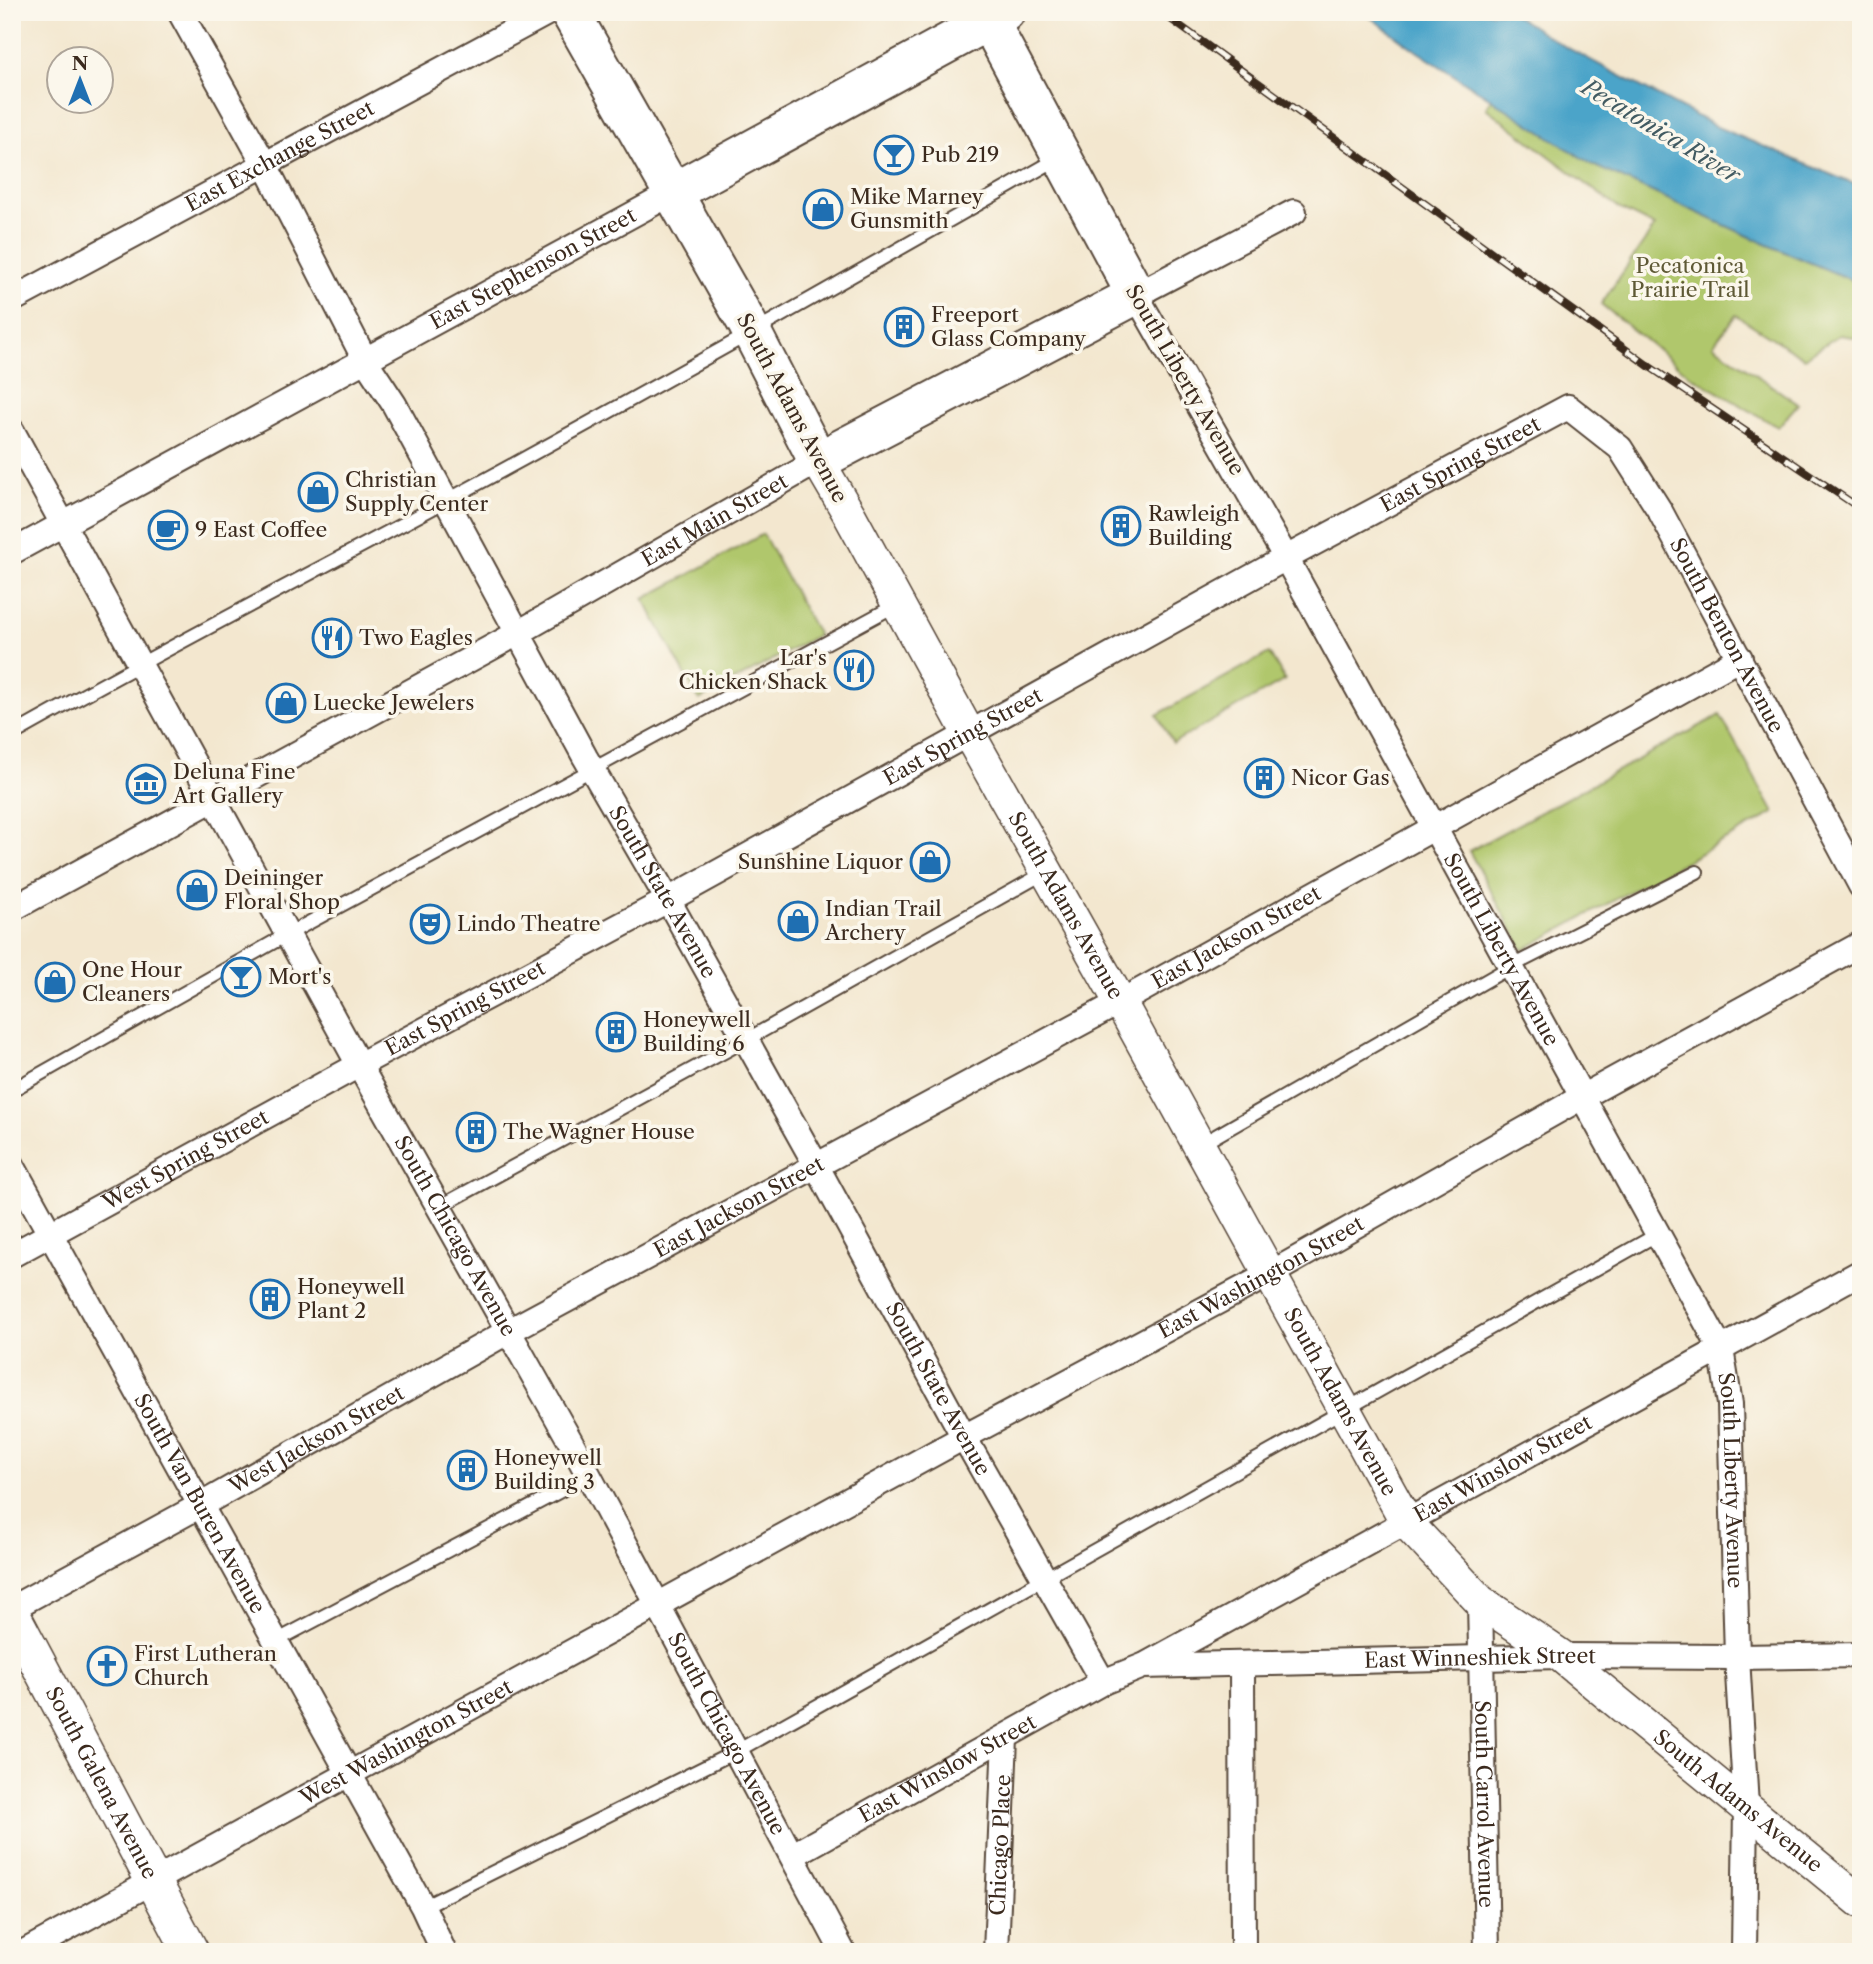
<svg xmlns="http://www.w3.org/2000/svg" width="1873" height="1964" viewBox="0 0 1873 1964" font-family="'Libre Caslon Text',serif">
  <rect width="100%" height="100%" fill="#fbf7ec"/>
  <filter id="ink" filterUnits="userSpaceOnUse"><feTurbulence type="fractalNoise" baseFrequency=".0143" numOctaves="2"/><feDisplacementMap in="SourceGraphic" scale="14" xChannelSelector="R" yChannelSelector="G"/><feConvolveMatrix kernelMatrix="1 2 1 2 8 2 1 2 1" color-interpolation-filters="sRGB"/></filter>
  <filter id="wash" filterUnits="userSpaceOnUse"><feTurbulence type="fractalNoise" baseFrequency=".00686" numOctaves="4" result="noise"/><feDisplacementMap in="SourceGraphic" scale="28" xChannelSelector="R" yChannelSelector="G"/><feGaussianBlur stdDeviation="1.57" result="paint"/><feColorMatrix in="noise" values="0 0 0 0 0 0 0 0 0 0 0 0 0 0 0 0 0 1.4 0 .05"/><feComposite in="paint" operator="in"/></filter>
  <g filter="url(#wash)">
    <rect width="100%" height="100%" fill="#f3e7cf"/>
    <g fill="#b0c76c" stroke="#767845" stroke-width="2">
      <path d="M1491,99l102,66 173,79 95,40v54l-22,-3 -35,23 -68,-43 -23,30 85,59 -20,23 -89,-52 -88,-71 54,-78 -37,-18 -132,-100z"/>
      <path d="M763,534l55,101 -119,65 -55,-101z"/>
      <path d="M1269,653l16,27 -112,63 -16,-28z"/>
      <path d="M1720,715l54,98 -251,137 -54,-99z"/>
    </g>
    <path fill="#4ca4c9" stroke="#446774" stroke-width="2" d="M1363,12h147l52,33 155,82 144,60v97l-95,-40 -173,-79 -175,-113z"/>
  </g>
  <g filter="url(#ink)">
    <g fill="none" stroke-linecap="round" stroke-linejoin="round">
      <defs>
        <g id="service">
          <path d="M12,735c143,-81 289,-156 434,-234 206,-111 409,-227 613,-343"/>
          <path d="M12,1090l276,-156 610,-330"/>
          <path d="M1200,1145l310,-178 187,-95"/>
          <path d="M439,1207l307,-167 300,-168"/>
          <path d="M276,1641l313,-165"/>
          <path d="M423,1907l314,-156 921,-517"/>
        </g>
        <g id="minor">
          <path id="s1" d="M180,12l85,153 100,195 29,44 191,353 83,143 148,265 148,272 139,245"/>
          <path id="s2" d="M1294,212l-158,83 150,263 435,791 9,55 7,253 9,149 -2,146"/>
          <path id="s3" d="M12,300l537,-288"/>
          <path id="s4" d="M12,431l347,634 214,381 270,506"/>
          <path id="s5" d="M12,552l662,-360"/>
          <path id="s6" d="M12,909l506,-276 300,-172"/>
          <path id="s7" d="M12,1165l411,742 21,45"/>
          <path id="s8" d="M12,1255l347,-190 309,-165 618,-342 282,-151 52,41 40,63 201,375"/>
          <path id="s9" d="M1480,1601l7,351"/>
          <path id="s10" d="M12,1608l189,-103 308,-174 611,-329 620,-344"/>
          <path id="s11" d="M1147,1664l714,-392"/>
          <path d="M1242,1665l1,287"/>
          <path id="s12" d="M793,1855l310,-173 40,-16 418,-10 176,1 124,-2"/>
          <path id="s13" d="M24,1952l940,-515 306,-163 312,-177 279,-153"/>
          <path id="s14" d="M996,1952l9,-214"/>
        </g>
        <g id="tertiary">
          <path id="s15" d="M818,461l31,53 120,220 151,268 287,521 73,78 81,55 300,246"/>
        </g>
        <g id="secondary">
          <path id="s16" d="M12,1614l179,338"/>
        </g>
        <g id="primary">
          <path d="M570,12l177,311 71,138 318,-166 -147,-274"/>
          <path d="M674,192l331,-180"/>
        </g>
      </defs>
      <use href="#service" stroke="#574639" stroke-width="16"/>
      <use href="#minor" stroke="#574639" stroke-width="28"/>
      <use href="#tertiary" stroke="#574639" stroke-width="35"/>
      <use href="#secondary" stroke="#574639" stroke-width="38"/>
      <use href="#primary" stroke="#574639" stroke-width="42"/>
      <use href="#service" stroke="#fff" stroke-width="12"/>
      <use href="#minor" stroke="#fff" stroke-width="24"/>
      <use href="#tertiary" stroke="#fff" stroke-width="32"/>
      <use href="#secondary" stroke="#fff" stroke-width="35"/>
      <use href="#primary" stroke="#fff" stroke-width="38"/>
      <defs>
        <path id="rail" d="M1161,12l489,355 211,142"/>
      </defs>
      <use href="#rail" stroke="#3b2a1e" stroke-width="8"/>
      <use href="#rail" stroke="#fbf7ec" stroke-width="5" stroke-dasharray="16" stroke-linecap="butt"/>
    </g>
  </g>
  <defs>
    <symbol id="bar-ring" viewBox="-11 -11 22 22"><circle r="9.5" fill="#fbf7ec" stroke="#1f6fb2" stroke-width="1.5"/><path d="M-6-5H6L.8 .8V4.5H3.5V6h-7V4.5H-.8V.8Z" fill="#1f6fb2"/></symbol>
    <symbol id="shop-ring" viewBox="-11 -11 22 22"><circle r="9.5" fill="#fbf7ec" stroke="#1f6fb2" stroke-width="1.5"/><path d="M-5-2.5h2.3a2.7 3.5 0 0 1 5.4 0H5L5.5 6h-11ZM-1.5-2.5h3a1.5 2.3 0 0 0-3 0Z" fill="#1f6fb2"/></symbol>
    <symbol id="building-ring" viewBox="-11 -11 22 22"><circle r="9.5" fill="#fbf7ec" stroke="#1f6fb2" stroke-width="1.5"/><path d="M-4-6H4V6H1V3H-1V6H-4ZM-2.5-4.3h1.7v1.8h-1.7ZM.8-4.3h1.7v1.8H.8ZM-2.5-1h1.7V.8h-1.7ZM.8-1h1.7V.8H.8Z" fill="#1f6fb2"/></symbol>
    <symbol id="cafe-ring" viewBox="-11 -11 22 22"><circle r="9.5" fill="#fbf7ec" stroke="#1f6fb2" stroke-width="1.5"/><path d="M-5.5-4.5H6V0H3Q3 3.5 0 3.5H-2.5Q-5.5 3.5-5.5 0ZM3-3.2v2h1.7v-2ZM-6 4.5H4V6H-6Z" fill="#1f6fb2"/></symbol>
    <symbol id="restaurant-ring" viewBox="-11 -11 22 22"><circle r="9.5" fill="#fbf7ec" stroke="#1f6fb2" stroke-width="1.5"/><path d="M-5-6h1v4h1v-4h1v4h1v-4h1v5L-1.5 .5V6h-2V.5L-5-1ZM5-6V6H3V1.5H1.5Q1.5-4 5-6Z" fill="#1f6fb2"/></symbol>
    <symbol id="museum-ring" viewBox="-11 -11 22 22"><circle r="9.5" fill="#fbf7ec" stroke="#1f6fb2" stroke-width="1.5"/><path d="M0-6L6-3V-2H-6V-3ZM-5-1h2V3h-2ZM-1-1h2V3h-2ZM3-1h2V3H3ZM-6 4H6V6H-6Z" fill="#1f6fb2"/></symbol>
    <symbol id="theatre-ring" viewBox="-11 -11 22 22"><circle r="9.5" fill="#fbf7ec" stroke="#1f6fb2" stroke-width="1.5"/><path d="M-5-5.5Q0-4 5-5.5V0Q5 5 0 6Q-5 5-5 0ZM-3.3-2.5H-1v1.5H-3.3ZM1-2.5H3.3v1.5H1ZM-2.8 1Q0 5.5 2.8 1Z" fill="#1f6fb2"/></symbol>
    <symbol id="church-ring" viewBox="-11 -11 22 22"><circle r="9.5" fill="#fbf7ec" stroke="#1f6fb2" stroke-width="1.5"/><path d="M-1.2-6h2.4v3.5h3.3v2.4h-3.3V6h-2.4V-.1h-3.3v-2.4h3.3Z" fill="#1f6fb2"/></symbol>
  </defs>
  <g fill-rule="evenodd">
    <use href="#bar-ring" x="872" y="133" width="44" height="44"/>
    <use href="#shop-ring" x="801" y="187" width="44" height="44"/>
    <use href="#building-ring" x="882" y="305" width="44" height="44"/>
    <use href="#shop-ring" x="296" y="470" width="44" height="44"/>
    <use href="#building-ring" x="1099" y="504" width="44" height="44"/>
    <use href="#cafe-ring" x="146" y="508" width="44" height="44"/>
    <use href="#restaurant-ring" x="310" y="616" width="44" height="44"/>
    <use href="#restaurant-ring" x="832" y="648" width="44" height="44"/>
    <use href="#shop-ring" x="264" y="681" width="44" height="44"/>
    <use href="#building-ring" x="1242" y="756" width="44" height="44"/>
    <use href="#museum-ring" x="124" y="762" width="44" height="44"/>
    <use href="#shop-ring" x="908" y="840" width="44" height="44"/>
    <use href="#shop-ring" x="175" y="868" width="44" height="44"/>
    <use href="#shop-ring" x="776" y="899" width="44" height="44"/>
    <use href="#theatre-ring" x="408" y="902" width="44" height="44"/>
    <use href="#bar-ring" x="219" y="955" width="44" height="44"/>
    <use href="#shop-ring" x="33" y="960" width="44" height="44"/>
    <use href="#building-ring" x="594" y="1010" width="44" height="44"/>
    <use href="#building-ring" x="454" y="1110" width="44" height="44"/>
    <use href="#building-ring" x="248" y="1277" width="44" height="44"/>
    <use href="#building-ring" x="445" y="1448" width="44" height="44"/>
    <use href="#church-ring" x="85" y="1644" width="44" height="44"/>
  </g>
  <g text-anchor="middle" stroke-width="7" stroke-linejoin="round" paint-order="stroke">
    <g font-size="21" fill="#3b2a1e" stroke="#fbf7ec" text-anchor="start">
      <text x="921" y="162">Pub 219</text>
      <text x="850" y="204">Mike Marney<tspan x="850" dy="24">Gunsmith</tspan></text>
      <text x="931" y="322">Freeport<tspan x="931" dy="24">Glass Company</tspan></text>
      <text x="345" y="487">Christian<tspan x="345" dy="24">Supply Center</tspan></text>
      <text x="1148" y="521">Rawleigh<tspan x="1148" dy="24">Building</tspan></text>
      <text x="195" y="537">9 East Coffee</text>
      <text x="359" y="645">Two Eagles</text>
      <text x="827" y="665" text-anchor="end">Lar's<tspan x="827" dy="24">Chicken Shack</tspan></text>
      <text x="313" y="710">Luecke Jewelers</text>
      <text x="173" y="779">Deluna Fine<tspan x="173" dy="24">Art Gallery</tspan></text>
      <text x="1291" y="785">Nicor Gas</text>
      <text x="903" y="869" text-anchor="end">Sunshine Liquor</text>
      <text x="224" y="885">Deininger<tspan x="224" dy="24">Floral Shop</tspan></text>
      <text x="825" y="916">Indian Trail<tspan x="825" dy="24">Archery</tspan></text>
      <text x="457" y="931">Lindo Theatre</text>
      <text x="82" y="977">One Hour<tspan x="82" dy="24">Cleaners</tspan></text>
      <text x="268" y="984">Mort's</text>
      <text x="643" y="1027">Honeywell<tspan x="643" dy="24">Building 6</tspan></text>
      <text x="503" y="1139">The Wagner House</text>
      <text x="297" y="1294">Honeywell<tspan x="297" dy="24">Plant 2</tspan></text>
      <text x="494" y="1465">Honeywell<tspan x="494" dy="24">Building 3</tspan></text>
      <text x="134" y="1661">First Lutheran<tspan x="134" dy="24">Church</tspan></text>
    </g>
    <g font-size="21" fill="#3b2a1e" stroke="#fbf7ec">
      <text dy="7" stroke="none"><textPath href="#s3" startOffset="304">East Exchange Street</textPath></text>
      <text dy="7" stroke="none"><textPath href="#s5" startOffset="593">East Stephenson Street</textPath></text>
      <text transform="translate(1185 380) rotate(60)" y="7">South Liberty Avenue</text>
      <text transform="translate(792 408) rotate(62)" y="7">South Adams Avenue</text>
      <text dy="7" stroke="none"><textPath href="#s8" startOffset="1650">East Spring Street</textPath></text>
      <text dy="7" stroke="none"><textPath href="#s6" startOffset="803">East Main Street</textPath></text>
      <text dy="7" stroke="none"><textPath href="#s8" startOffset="2054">South Benton Avenue</textPath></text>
      <text dy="7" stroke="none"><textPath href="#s8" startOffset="1083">East Spring Street</textPath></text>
      <text dy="7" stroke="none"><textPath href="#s1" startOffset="1004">South State Avenue</textPath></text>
      <text dy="7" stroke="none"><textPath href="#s15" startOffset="509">South Adams Avenue</textPath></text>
      <text dy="7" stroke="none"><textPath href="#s10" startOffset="1396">East Jackson Street</textPath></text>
      <text dy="7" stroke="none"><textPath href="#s2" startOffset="928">South Liberty Avenue</textPath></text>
      <text dy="7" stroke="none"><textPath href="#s8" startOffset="516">East Spring Street</textPath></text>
      <text dy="7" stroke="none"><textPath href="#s8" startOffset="198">West Spring Street</textPath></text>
      <text dy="7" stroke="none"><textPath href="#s10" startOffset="830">East Jackson Street</textPath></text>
      <text dy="7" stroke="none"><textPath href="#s4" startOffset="919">South Chicago Avenue</textPath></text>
      <text dy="7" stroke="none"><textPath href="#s13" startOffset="1409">East Washington Street</textPath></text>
      <text dy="7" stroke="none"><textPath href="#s1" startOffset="1572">South State Avenue</textPath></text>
      <text dy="7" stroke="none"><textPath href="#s15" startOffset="1076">South Adams Avenue</textPath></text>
      <text dy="7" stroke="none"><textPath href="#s10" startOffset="348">West Jackson Street</textPath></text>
      <text dy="7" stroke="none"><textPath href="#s11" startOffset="406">East Winslow Street</textPath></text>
      <text dy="7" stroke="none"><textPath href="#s2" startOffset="1516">South Liberty Avenue</textPath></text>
      <text dy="7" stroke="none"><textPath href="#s7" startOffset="387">South Van Buren Avenue</textPath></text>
      <text dy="7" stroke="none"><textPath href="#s12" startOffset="735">East Winneshiek Street</textPath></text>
      <text dy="7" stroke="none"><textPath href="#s4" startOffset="1486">South Chicago Avenue</textPath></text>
      <text dy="7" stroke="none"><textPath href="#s13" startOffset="436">West Washington Street</textPath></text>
      <text dy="7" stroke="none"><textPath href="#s12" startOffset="177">East Winslow Street</textPath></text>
      <text dy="7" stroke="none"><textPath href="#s16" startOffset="191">South Galena Avenue</textPath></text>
      <text dy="7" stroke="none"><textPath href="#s15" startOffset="1648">South Adams Avenue</textPath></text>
      <text dy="7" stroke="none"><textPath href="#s9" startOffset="203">South Carrol Avenue</textPath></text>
      <text dy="7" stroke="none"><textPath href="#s14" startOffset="107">Chicago Place</textPath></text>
    </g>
    <g font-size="21" fill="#5e5935" stroke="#fbf7ec">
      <text x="1690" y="273">Pecatonica<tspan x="1690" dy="24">Prairie Trail</tspan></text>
    </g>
    <g font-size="23" font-style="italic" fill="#425b62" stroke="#fbf7ec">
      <text transform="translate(1661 131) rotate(31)" y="8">Pecatonica River</text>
    </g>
  </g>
  <rect width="1873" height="1964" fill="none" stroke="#fbf7ec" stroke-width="42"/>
  <g transform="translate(80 80)"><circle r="33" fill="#fbf7ec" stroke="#aea59a" stroke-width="2"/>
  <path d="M0-5L12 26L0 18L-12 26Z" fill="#1f6fb2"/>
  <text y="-10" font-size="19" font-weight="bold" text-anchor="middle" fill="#3b2a1e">N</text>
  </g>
</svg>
